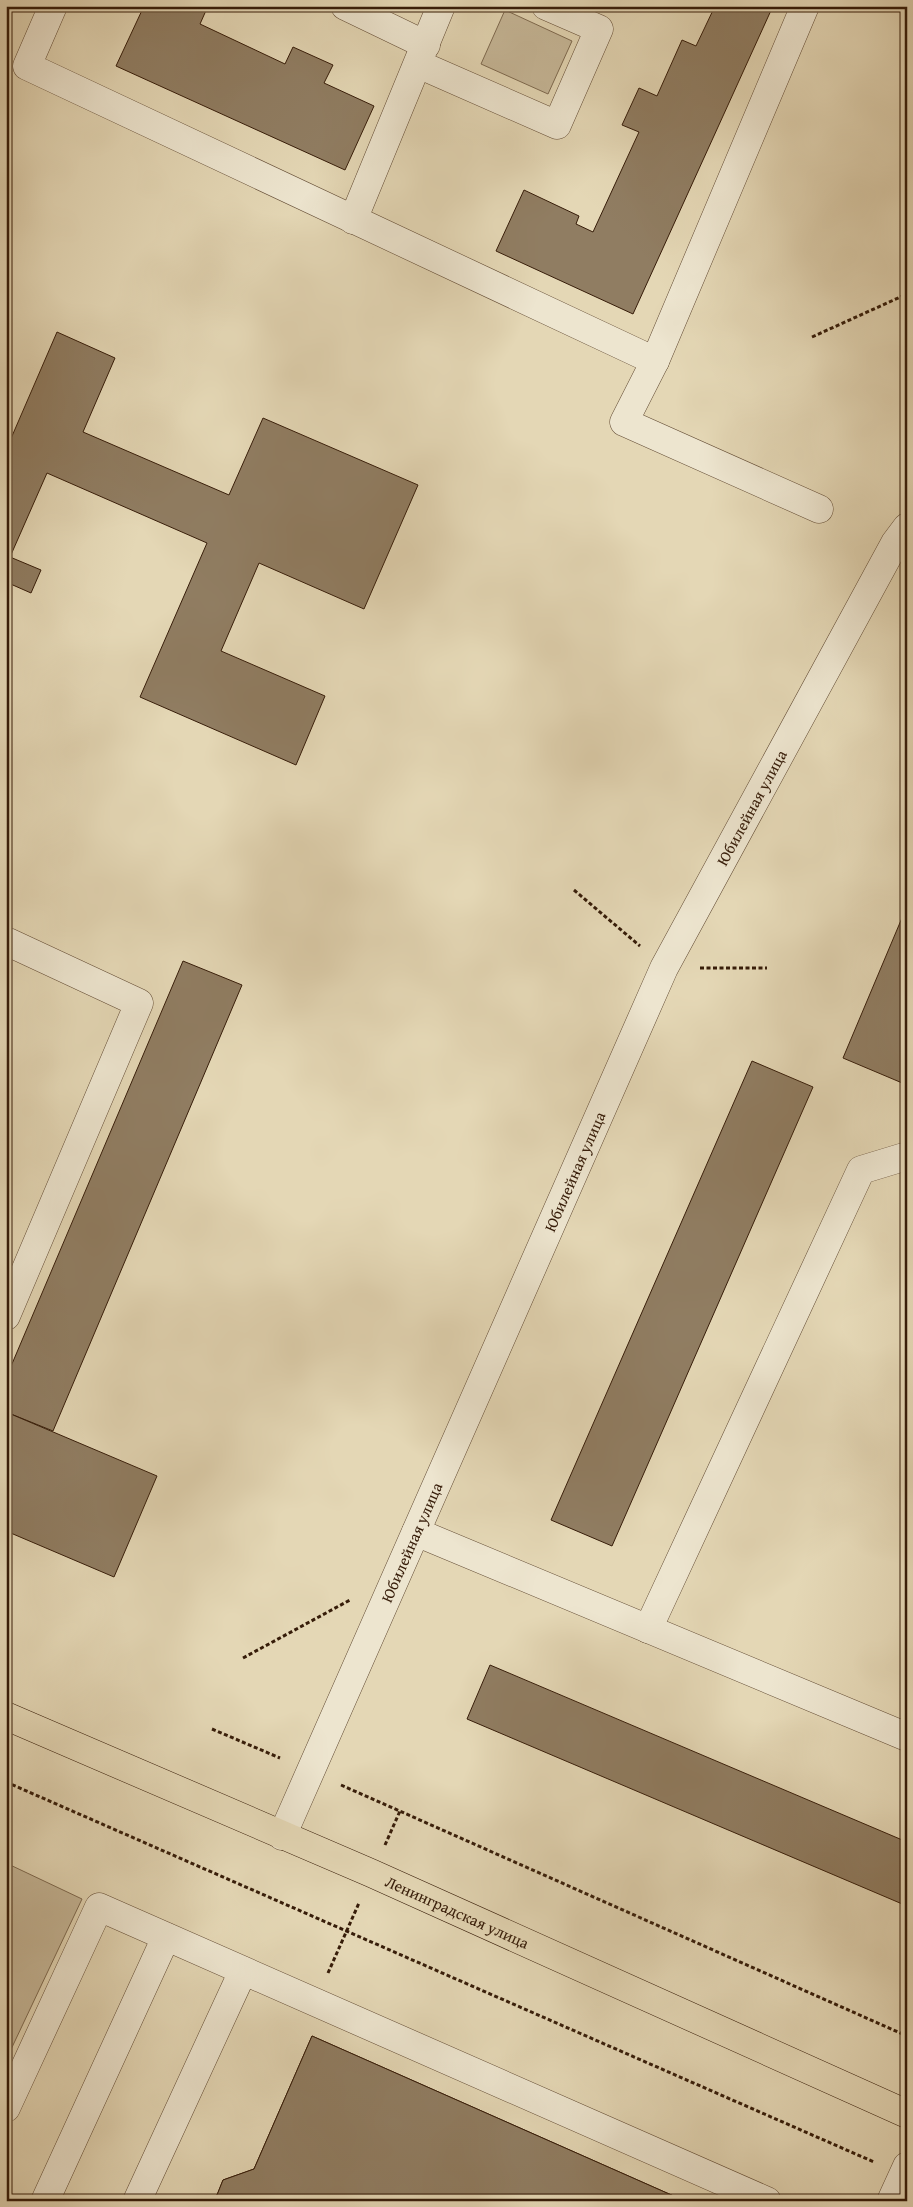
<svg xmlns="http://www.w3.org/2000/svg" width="913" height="2207" viewBox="0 0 913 2207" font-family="'Gentium Book Plus',serif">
  <rect width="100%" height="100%" fill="#e4d7b5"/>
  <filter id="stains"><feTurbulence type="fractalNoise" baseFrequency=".004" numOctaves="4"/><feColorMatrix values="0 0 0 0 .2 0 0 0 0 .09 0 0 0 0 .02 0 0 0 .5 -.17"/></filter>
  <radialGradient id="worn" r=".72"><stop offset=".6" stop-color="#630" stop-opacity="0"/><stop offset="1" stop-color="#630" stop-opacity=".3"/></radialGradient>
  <g fill="#c6b798" stroke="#7e6a50">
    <path d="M505,10l67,31 -24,53 -67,-30z"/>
    <path d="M6,1863l76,36 -76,161z"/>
  </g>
  <g fill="#907d62" stroke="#361c09">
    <path d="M144,6h64l-8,18 85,40 8,-17 40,18 -9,18 50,23 -29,64 -229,-104z"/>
    <path d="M715,6h58l-140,308 -137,-63 28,-61 55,26 -3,8 17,8 46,-100 -17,-7 17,-37 18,8 25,-56 14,6z"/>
    <path d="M57,332l58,26 -32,74 146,63 34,-77 155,67 -54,124 -105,-46 -38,88 104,45 -29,69 -156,-68 67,-154 -160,-70 -37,84 31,13 -10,23 -25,-11v-132z"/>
    <path d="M907,906v179l-64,-27z"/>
    <path d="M183,961l59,24 -189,446 -47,-19v-34z"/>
    <path d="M752,1061l61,26 -201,459 -61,-26z"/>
    <path d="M6,1412l151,64 -43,101 -108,-46z"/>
    <path d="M490,1665l417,177v64l-440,-187z"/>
    <path d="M312,2036l373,165h-483l15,-6 6,-15 31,-11z"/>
    <path d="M312,2036l373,165h-483l15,-6 6,-15 31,-11z"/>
  </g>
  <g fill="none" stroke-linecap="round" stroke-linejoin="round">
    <defs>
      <g id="minor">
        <path d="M53,6l-26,60 628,295"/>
        <path d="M345,6l81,39"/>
        <path d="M805,6l-150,355 -31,61 195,87"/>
        <path d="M418,64l139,61 42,-96 -53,-23"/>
        <path d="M353,220l88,-214"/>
        <path d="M6,947l2,-5 131,61 -133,313"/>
        <path d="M416,1532l491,205"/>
        <path d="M648,1629l213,-459 46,-14"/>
        <path id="s1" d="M282,1836l382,-868 231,-425 12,-16"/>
        <path d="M6,2108l93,-201 668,294"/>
        <path d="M45,2201l121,-264"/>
        <path d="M137,2201l106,-230"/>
        <path d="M891,2201l16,-35"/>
      </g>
      <g id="major">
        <path id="s2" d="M6,1716l365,157 536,241"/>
      </g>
    </defs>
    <use href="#minor" stroke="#624b34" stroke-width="29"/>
    <use href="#major" stroke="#361c09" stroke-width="29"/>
    <g stroke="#361c09" stroke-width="3" stroke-dasharray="4 2.5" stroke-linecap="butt">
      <path d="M812,337l95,-43"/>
      <path d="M574,890l66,56"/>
      <path d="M700,968h67"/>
      <path d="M243,1658l107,-58"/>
      <path d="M212,1729l68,29"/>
      <path d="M6,1782l868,380"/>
      <path d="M341,1785l566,251"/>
      <path d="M385,1845l15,-34"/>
      <path d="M328,1973l31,-70"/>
    </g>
    <use href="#minor" stroke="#ede5cf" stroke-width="28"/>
    <use href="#major" stroke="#e4d7b5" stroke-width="28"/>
  </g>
  <g text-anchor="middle" stroke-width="5" stroke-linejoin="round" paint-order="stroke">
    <g font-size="16" fill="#361c09" stroke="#ede5cf">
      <text dy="6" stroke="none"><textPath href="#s1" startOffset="1131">Юбилейная улица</textPath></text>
      <text dy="6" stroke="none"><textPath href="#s1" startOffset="726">Юбилейная улица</textPath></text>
      <text dy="6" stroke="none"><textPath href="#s1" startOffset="321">Юбилейная улица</textPath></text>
      <text dy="6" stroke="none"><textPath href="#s2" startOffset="492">Ленинградская улица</textPath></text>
    </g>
  </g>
  <rect width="913" height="2207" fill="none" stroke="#e4d7b5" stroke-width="25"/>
  <rect x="8" y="8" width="898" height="2192" fill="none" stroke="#361c09" stroke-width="2.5"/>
  <rect x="12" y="12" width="888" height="2182" fill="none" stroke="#361c09"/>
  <rect width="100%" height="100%" filter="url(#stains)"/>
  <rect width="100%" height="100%" fill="url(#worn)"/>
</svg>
